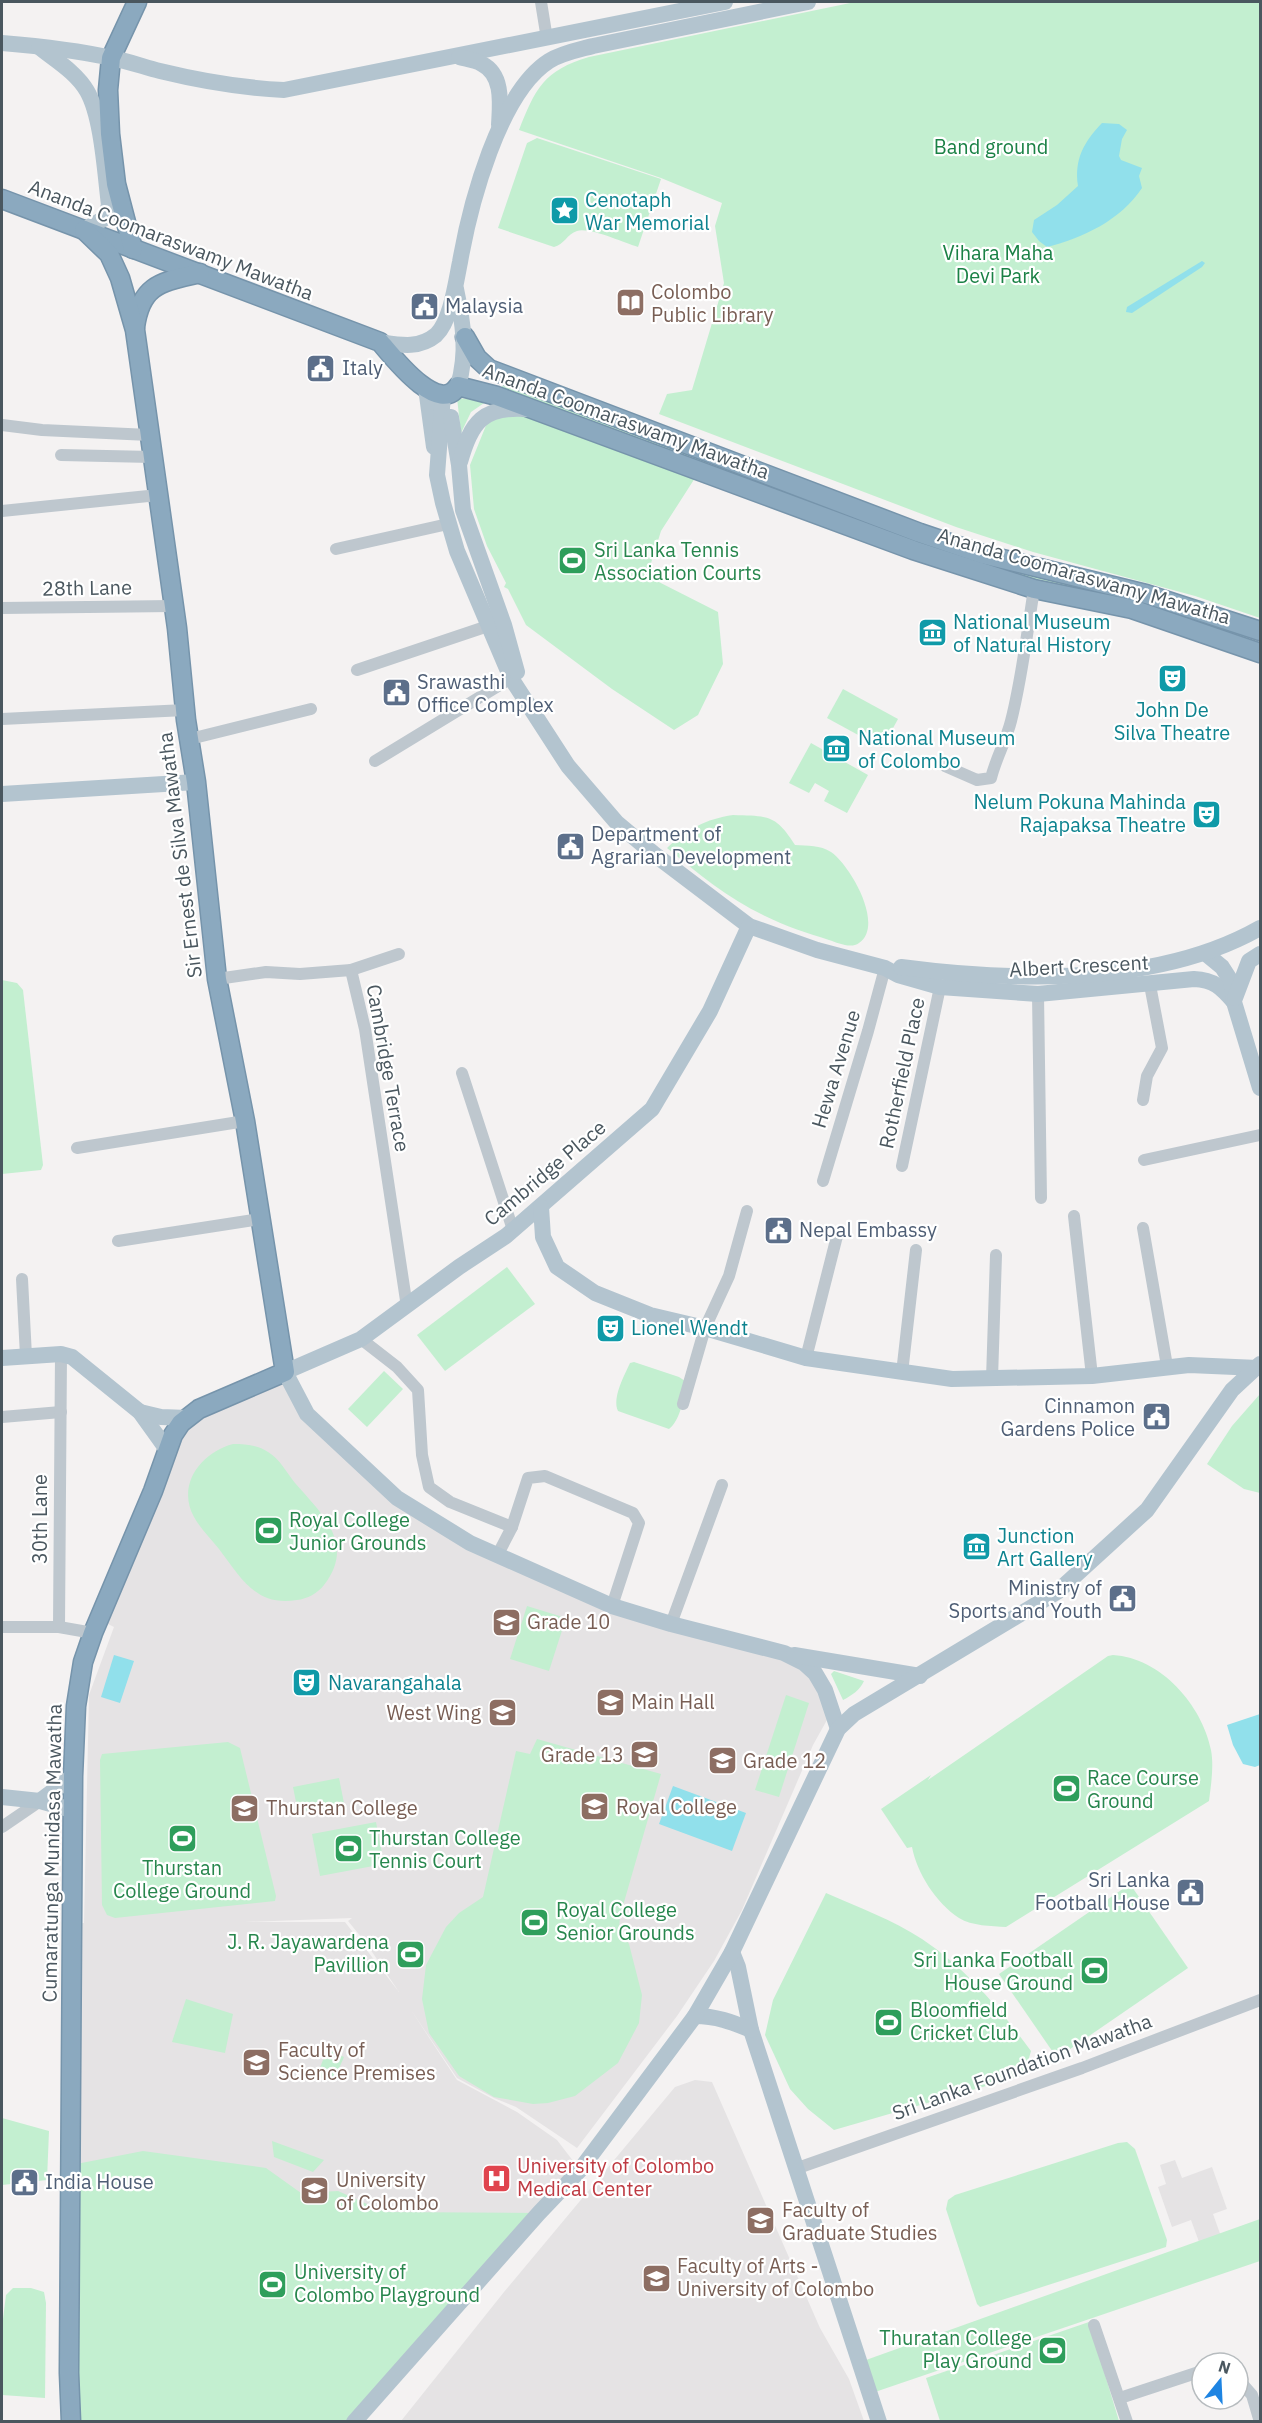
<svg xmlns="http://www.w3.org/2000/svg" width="1262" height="2423" viewBox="0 0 1262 2423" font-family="'IBM Plex Sans',sans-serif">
  <rect width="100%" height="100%" fill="#f4f2f2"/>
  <g fill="#e5e3e4" fill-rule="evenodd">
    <path d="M285,1379l18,33 164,135 335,120 19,25 6,28 -14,25 -71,165 -28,51 -37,55 -100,132 -61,-41 -22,-9 -37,-20 -46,-68 46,70 60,32 40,28 23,30 -41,43 -468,208v-497l13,-1 5,-228 25,-68 -10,-5 75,-184 23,-24zM352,1918l-4,3 18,22 33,49 -54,-70h-100z"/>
    <path d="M695,2080l17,2 108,246 29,51 15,42h-463l103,-129 171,-205z"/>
    <path d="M1175,2160l7,18 30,-11 15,42 -14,5 10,28 -21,8 -11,-30 -19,7 -14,-40 8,-3 -6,-19z"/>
  </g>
  <g fill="#c3efd0">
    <path d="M855,2h405v616l-65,-22 -162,-44 -77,-25 -297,-113 8,-20 25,-4 32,-107 -9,-57 7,-23 -61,-25 -142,-48c16,-41 25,-60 70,-73z"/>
    <path d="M537,138l124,41 -23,68c-14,-4 -48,-20 -61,-16 -10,3 -13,14 -23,16l-56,-19 29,-85z"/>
    <path d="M503,383l206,76 -2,5 -206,-75z"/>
    <path d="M457,398l30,3 -16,11 -10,21z"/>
    <path d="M511,411l31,8 153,59 -34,53 -14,45 71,36 5,52 -25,51 -24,15 -62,-41 -86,-64 -18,-36 -4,-2 2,-4 -19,-37 -13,-37 -4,-44 17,-42z"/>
    <path d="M719,462l357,122 -1,6 -96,-24 -262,-98z"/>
    <path d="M843,689l55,30 -16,29 -55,-30z"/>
    <path d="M811,743l57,32 -21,38 -23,-12 5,-10 -14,-8 -6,10 -20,-10z"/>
    <path d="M733,815c36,1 43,0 62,30 13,1 25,0 36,7 19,13 54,73 28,91 -8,6 -21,0 -30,-3 -22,-7 -44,-14 -64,-24 -36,-17 -68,-43 -98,-68 20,-19 39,-29 66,-33z"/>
    <path d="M2,980l15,3 6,7 20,175 -2,5 -39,4z"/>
    <path d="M507,1267l28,37 -90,67 -28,-36z"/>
    <path d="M634,1362l45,15 6,4c1,13 -5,40 -16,48l-51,-18c-6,-13 6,-35 12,-48z"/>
    <path d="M384,1371l19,18 -36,38 -19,-18z"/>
    <path d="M1260,1394v99l-16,-4 -37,-25 25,-38z"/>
    <path d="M233,1444c13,0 25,1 35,8 11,6 19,21 27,31 27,31 61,61 29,102 -6,8 -17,14 -27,15 -41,7 -56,-22 -78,-51 -8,-10 -19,-21 -25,-32 -18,-33 8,-65 39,-73z"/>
    <path d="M527,1606l39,12 -17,53 -39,-12z"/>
    <path d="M1113,1655c48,3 89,50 98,95 3,16 0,35 -2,51l-203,126c-15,-1 -34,-1 -47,-9 -23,-15 -42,-45 -47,-71l-5,1 -26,-39 50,-34 -3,5 180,-124z"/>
    <path d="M834,1671l30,10c-4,9 -13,15 -21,19l-12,-26z"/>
    <path d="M786,1695l23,8 -30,94 -24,-7z"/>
    <path d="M537,1739l124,35 -41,142 -1,13 10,15 13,51 -3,28 -21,40 -43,33 -27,7 -15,1 -39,-7 -35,-21 -30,-43 -7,-34 4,-34 20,-38 13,-14 24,-16 33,-146 14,3z"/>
    <path d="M228,1742l12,6 36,148 -1,5 -160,17 -8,-3 -5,-10 -2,-145 2,-6z"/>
    <path d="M339,1778l5,25 -46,9 -5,-25z"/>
    <path d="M376,1822l8,42 -64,12 -8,-42z"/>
    <path d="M1130,1884l58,84 -131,90 -58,-84z"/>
    <path d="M826,1893c32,14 67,27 96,46 45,30 78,70 109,112l-7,24 -190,55 -26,-21 -18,-20 -25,-54 8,-35z"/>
    <path d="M186,1999l47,15 -8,39 -53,-11z"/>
    <path d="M327,2049l17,8 -11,25 -16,-6z"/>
    <path d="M2,2118l47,13 -2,49 -45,5z"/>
    <path d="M272,2141l52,19 -11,12 -39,-15z"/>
    <path d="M1127,2142l8,7 32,91 -1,7 -186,60 -3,-3 -31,-95 2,-9 7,-5 163,-52z"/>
    <path d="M143,2151l123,17 35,25 37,-2 47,21 154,1 -185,208 -283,1v-257z"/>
    <path d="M1260,2219v42l-385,131 -9,-32z"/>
    <path d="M13,2288h18l13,4 2,11 -1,95 -43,-3v-68l4,-32z"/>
    <path d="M1089,2322l30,99h-179l-14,-43z"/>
  </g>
  <g fill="#91e0eb">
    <path d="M1102,123l17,1 8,6 -5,9 -3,17 2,4 21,8 -3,8 3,12c-21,32 -59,50 -95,59l-8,-6 -7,-9 2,-12 23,-15 21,-19c-4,-27 6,-44 24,-63z"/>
    <path d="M1202,261l3,2 -3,4 -70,46 -6,-1 1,-5z"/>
    <path d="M114,1655l20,6 -14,42 -19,-6z"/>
    <path d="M1260,1714v51l-5,2 -12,-3 -10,-19 -6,-20z"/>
    <path d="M673,1786l73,27 -14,38 -73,-27z"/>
  </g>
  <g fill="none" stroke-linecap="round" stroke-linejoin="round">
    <defs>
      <g id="highway">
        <path d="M2,199l378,143c12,14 59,75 78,44l39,10 416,154 121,39 98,20 128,44"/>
        <path d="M133,249l-17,-65 -6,-50 -2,-44 3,-32 26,-56"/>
        <path d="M135,327c6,-44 28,-45 65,-54"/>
        <path d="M465,337l12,21 12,11 431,164 62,21 164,40 114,37"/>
        <path d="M71,2422l-2,-49 4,-597 3,-70 7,-44 10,-29 60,-142 20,-56 8,-12 18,-14 86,-37 -40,-251 -28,-142 -21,-197 -10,-62 -9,-92 -42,-298 -15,-52 -11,-24 -25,-24"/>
      </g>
    </defs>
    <use href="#highway" stroke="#7694ab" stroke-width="21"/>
    <g stroke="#bec7ce" stroke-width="12">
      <path d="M541,2l6,37"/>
      <path d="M2,425l40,5 107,5"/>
      <path d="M61,455l91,2"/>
      <path d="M2,511l156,-16"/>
      <path d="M336,549l112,-25"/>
      <path d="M2,608l171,-2"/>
      <path d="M357,670l131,-44"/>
      <path d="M2,719l183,-9"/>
      <path d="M190,739l121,-30"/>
      <path d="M375,761l136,-83"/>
      <path d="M945,766l32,14 14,-2c5,-20 15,-37 20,-57 11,-43 16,-88 23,-132"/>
      <path d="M351,970l48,-16"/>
      <path d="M217,979l49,-7 34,2 51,-4 14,59 42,278"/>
      <path d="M1038,994l3,204"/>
      <path d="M462,1073l51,157"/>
      <path d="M1143,1100l4,-24 15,-28 -12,-63"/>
      <path d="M77,1148l168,-27"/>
      <path d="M1144,1160l116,-25"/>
      <path d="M902,1166l38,-179"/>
      <path d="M823,1181l45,-150 17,-63"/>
      <path d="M1074,1216l18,160"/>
      <path d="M1143,1228l24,138"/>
      <path d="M118,1241l142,-22"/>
      <path d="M22,1279l4,77"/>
      <path d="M361,1339l36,28 21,23 4,65 7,32 21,15 62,25"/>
      <path d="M806,1358l31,-122"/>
      <path d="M902,1373l14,-123"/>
      <path d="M992,1379l4,-124"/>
      <path d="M683,1404l22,-76 24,-52 18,-65"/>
      <path d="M2,1417l59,-5"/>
      <path d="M497,1556l15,-29 16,-49 17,-2 88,37 6,10 -27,83"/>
      <path d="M671,1624l51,-139"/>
      <path d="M2,1627h57l34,6"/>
      <path d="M59,1627l2,-273"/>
      <path d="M2,1827l38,-26"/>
      <path d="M795,2169l287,-101 178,-68"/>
      <path d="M1094,2325l33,97"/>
      <path d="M1238,2379l14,16 8,27"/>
      <path d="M1120,2398l82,-27"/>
    </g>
    <g stroke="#b3c4cf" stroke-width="16">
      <path d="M2,43c36,3 74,7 109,15 17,3 33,9 49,13 41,10 82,17 124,19l441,-88"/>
      <path d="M39,47c16,13 37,25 48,44 15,26 18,83 22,114l-4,13 -21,12"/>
      <path d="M459,57c8,2 17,3 23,7 22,11 18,41 17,61"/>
      <path d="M456,289c7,33 12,63 2,97"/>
      <path d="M380,342c20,3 39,7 56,-7 15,-14 20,-54 24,-73 10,-57 39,-169 89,-201 13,-8 29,-11 44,-15l215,-44"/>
      <path d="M426,388l8,59"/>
      <path d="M443,395l-6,80 6,28 14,48 54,127 57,88 49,57 37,31 95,72 68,24 68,18 13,7 42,12 98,7 156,-15c20,1 27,8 40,23"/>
      <path d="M451,417l8,48 4,45 41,115 13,47"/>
      <path d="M460,462c11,-40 23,-56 67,-53"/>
      <path d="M2,794l194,-12"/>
      <path d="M749,926l-39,85 -58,98 -146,127 -47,31 -98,72 -76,33 22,42 90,84 73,45 142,63 59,18 113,29 20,10 11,10 10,17 13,39"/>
      <path d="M1205,953l17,14 9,14 3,21 26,86"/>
      <path d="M901,967c114,15 257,19 359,-39"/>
      <path d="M1235,998l14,-37 11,-7"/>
      <path d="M541,1207l2,30 14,30 38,26 55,22 55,13 101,30 146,21 140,-3 97,-11 69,3"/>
      <path d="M2,1358l59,-4 11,3 68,55 28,39"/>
      <path d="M140,1412l21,5 26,1"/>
      <path d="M794,1655l126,21"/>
      <path d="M2,1797l38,4 32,9"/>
      <path d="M40,1801l33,-25"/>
      <path d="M732,1952l6,15 13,63 128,392"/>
      <path d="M695,2016c21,0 37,6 56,14"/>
      <path d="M354,2422l185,-209 41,-43 115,-154 37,-64 106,-223 16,-15 203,-122 90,-82 85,-120 28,-26"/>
    </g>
    <use href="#highway" stroke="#8ba9bf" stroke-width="18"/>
  </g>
  <defs>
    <symbol id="sight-square" viewBox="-11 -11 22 22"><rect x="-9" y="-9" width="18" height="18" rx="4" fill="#0f9aa8" stroke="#fff"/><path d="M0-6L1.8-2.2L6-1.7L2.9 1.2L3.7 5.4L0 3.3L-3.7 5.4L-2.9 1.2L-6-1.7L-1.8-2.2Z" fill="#fff"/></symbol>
    <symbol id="library-square" viewBox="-11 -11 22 22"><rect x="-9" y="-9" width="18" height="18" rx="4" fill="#8d6e63" stroke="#fff"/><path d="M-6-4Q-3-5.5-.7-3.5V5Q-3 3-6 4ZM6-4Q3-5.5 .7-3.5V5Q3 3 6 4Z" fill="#fff"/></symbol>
    <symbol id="civic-square" viewBox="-11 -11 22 22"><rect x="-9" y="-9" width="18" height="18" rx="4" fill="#5c6f8a" stroke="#fff"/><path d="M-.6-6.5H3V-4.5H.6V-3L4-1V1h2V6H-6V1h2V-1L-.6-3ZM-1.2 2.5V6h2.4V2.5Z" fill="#fff"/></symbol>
    <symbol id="stadium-square" viewBox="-11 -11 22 22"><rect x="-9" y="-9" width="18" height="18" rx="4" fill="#2e9e5b" stroke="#fff"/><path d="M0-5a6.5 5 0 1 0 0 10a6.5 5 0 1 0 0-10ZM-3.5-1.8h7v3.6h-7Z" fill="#fff"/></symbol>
    <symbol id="museum-square" viewBox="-11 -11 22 22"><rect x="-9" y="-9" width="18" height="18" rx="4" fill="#0f9aa8" stroke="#fff"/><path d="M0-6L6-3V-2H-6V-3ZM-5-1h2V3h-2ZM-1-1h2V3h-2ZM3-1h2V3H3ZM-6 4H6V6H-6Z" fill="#fff"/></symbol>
    <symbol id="theatre-square" viewBox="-11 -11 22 22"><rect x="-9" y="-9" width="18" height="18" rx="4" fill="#0f9aa8" stroke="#fff"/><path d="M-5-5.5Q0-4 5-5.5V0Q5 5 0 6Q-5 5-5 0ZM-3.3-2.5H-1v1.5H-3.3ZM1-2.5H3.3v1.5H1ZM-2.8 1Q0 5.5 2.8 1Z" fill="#fff"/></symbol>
    <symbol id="university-square" viewBox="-11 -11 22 22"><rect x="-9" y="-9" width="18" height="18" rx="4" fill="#8d6e63" stroke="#fff"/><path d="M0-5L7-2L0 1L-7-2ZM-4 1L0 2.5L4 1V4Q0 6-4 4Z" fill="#fff"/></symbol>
    <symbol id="school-square" viewBox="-11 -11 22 22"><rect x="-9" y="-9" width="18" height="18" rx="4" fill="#8d6e63" stroke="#fff"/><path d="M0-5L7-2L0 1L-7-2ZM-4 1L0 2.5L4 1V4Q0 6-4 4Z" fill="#fff"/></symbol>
    <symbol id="hospital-square" viewBox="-11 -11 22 22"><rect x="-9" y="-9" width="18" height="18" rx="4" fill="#e0444e" stroke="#fff"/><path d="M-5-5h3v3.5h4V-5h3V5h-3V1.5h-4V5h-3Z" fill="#fff"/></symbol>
  </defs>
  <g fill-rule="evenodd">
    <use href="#sight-square" x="548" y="194" width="33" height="33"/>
    <use href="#library-square" x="614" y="286" width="33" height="33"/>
    <use href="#civic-square" x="408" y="290" width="33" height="33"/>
    <use href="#civic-square" x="304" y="352" width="33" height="33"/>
    <use href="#stadium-square" x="556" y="544" width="33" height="33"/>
    <use href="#museum-square" x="916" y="616" width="33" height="33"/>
    <use href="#theatre-square" x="1156" y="662" width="33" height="33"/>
    <use href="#civic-square" x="380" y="676" width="33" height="33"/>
    <use href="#museum-square" x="820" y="732" width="33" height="33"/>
    <use href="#theatre-square" x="1190" y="798" width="33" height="33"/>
    <use href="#civic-square" x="554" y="830" width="33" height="33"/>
    <use href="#civic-square" x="762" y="1214" width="33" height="33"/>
    <use href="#theatre-square" x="594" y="1312" width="33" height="33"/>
    <use href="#civic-square" x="1140" y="1400" width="33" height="33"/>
    <use href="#stadium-square" x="252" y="1514" width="33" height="33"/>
    <use href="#museum-square" x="960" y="1530" width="33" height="33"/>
    <use href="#civic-square" x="1106" y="1582" width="33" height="33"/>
    <use href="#university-square" x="490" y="1606" width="33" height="33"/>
    <use href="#theatre-square" x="290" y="1666" width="33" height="33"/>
    <use href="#university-square" x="594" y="1686" width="33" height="33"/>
    <use href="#university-square" x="486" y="1696" width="33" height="33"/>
    <use href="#university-square" x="628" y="1738" width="33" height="33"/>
    <use href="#university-square" x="706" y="1744" width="33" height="33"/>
    <use href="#stadium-square" x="1050" y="1772" width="33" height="33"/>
    <use href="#school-square" x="578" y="1790" width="33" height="33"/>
    <use href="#school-square" x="228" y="1792" width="33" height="33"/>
    <use href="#stadium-square" x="166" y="1822" width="33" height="33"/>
    <use href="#stadium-square" x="332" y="1832" width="33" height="33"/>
    <use href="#civic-square" x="1174" y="1876" width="33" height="33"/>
    <use href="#stadium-square" x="518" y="1906" width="33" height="33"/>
    <use href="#stadium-square" x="394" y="1938" width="33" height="33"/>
    <use href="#stadium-square" x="1078" y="1954" width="33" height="33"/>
    <use href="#stadium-square" x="872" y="2006" width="33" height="33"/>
    <use href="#university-square" x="240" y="2046" width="33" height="33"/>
    <use href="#hospital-square" x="480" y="2162" width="33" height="33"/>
    <use href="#civic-square" x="8" y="2166" width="33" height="33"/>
    <use href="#university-square" x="298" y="2174" width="33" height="33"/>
    <use href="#university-square" x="744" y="2204" width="33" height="33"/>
    <use href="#university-square" x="640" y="2262" width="33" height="33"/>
    <use href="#stadium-square" x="256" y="2268" width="33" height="33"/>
    <use href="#stadium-square" x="1036" y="2334" width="33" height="33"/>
  </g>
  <g text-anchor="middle" stroke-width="4.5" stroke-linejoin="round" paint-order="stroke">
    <g font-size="20" fill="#1a8145" stroke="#fff">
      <text x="991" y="154">Band ground</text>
      <text x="998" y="260">Vihara Maha<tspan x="998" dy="23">Devi Park</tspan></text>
    </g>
    <g font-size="20" fill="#0d838f" stroke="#fff" text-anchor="start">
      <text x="585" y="207">Cenotaph<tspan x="585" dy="23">War Memorial</tspan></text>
      <text x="953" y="629">National Museum<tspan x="953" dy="23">of Natural History</tspan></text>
      <text x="1172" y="717" text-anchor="middle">John De<tspan x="1172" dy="23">Silva Theatre</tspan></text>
      <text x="858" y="745">National Museum<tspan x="858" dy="23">of Colombo</tspan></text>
      <text x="1186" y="809" text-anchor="end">Nelum Pokuna Mahinda<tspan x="1186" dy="23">Rajapaksa Theatre</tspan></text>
      <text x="631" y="1335">Lionel Wendt</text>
      <text x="997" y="1543">Junction<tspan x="997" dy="23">Art Gallery</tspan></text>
      <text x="328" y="1690">Navarangahala</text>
    </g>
    <g font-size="20" fill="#4a575f" stroke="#fff">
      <text transform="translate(171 240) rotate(21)" y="7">Ananda Coomaraswamy Mawatha</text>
      <text transform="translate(626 421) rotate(20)" y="7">Ananda Coomaraswamy Mawatha</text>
      <text transform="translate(1084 576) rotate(16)" y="7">Ananda Coomaraswamy Mawatha</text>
      <text transform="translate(87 588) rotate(-1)" y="7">28th Lane</text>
      <text transform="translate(180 855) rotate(-97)" y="7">Sir Ernest de Silva Mawatha</text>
      <text transform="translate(1079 966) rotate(-3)" y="7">Albert Crescent</text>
      <text transform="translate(388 1068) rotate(80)" y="7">Cambridge Terrace</text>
      <text transform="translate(836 1069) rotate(-73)" y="7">Hewa Avenue</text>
      <text transform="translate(902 1073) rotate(-78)" y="7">Rotherfield Place</text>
      <text transform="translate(545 1173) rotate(-40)" y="7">Cambridge Place</text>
      <text transform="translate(40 1519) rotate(-90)" y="7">30th Lane</text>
      <text transform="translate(52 1853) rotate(-89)" y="7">Cumaratunga Munidasa Mawatha</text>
      <text transform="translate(1022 2067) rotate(-20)" y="7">Sri Lanka Foundation Mawatha</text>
    </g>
    <g font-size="20" fill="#785e54" stroke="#fff" text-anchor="start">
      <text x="651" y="299">Colombo<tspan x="651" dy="23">Public Library</tspan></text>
      <text x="527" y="1629">Grade 10</text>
      <text x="631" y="1709">Main Hall</text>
      <text x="481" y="1720" text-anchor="end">West Wing</text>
      <text x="624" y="1762" text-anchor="end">Grade 13</text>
      <text x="743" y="1768">Grade 12</text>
      <text x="616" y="1814">Royal College</text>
      <text x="266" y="1815">Thurstan College</text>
      <text x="278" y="2057">Faculty of<tspan x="278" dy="23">Science Premises</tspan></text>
      <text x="336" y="2187">University<tspan x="336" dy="23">of Colombo</tspan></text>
      <text x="782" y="2217">Faculty of<tspan x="782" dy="23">Graduate Studies</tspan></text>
      <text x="677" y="2273">Faculty of Arts -<tspan x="677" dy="23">University of Colombo</tspan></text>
    </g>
    <g font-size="20" fill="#4e5e75" stroke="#fff" text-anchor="start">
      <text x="445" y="313">Malaysia</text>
      <text x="342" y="375">Italy</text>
      <text x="417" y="689">Srawasthi<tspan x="417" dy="23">Office Complex</tspan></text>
      <text x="591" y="841">Department of<tspan x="591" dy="23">Agrarian Development</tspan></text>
      <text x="799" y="1237">Nepal Embassy</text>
      <text x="1135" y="1413" text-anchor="end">Cinnamon<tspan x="1135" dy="23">Gardens Police</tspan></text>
      <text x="1102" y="1595" text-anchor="end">Ministry of<tspan x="1102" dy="23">Sports and Youth</tspan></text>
      <text x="1170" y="1887" text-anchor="end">Sri Lanka<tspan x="1170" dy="23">Football House</tspan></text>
      <text x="45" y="2189">India House</text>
    </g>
    <g font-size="20" fill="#27864d" stroke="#fff" text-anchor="start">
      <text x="594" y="557">Sri Lanka Tennis<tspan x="594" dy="23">Association Courts</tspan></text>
      <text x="289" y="1527">Royal College<tspan x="289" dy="23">Junior Grounds</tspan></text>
      <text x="1087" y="1785">Race Course<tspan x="1087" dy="23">Ground</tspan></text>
      <text x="369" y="1845">Thurstan College<tspan x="369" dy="23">Tennis Court</tspan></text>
      <text x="182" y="1875" text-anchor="middle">Thurstan<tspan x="182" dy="23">College Ground</tspan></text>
      <text x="556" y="1917">Royal College<tspan x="556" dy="23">Senior Grounds</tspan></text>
      <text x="389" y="1949" text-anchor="end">J. R. Jayawardena<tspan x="389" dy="23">Pavillion</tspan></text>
      <text x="1073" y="1967" text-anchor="end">Sri Lanka Football<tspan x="1073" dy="23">House Ground</tspan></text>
      <text x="910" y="2017">Bloomfield<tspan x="910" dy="23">Cricket Club</tspan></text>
      <text x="294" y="2279">University of<tspan x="294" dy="23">Colombo Playground</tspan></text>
      <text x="1032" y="2345" text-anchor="end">Thuratan College<tspan x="1032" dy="23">Play Ground</tspan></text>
    </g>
    <g font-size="20" fill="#be3a42" stroke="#fff" text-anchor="start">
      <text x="517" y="2173">University of Colombo<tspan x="517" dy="23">Medical Center</tspan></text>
    </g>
  </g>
  <rect width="1262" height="2423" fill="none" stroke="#4a575f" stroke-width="6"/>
  <g transform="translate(1220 2381) rotate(18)"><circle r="28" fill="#ffffff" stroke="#b7bcbf" stroke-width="1.5"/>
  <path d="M0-4.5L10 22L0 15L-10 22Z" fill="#1e84e2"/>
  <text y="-9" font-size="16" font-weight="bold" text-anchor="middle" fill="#4a575f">N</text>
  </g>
</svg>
